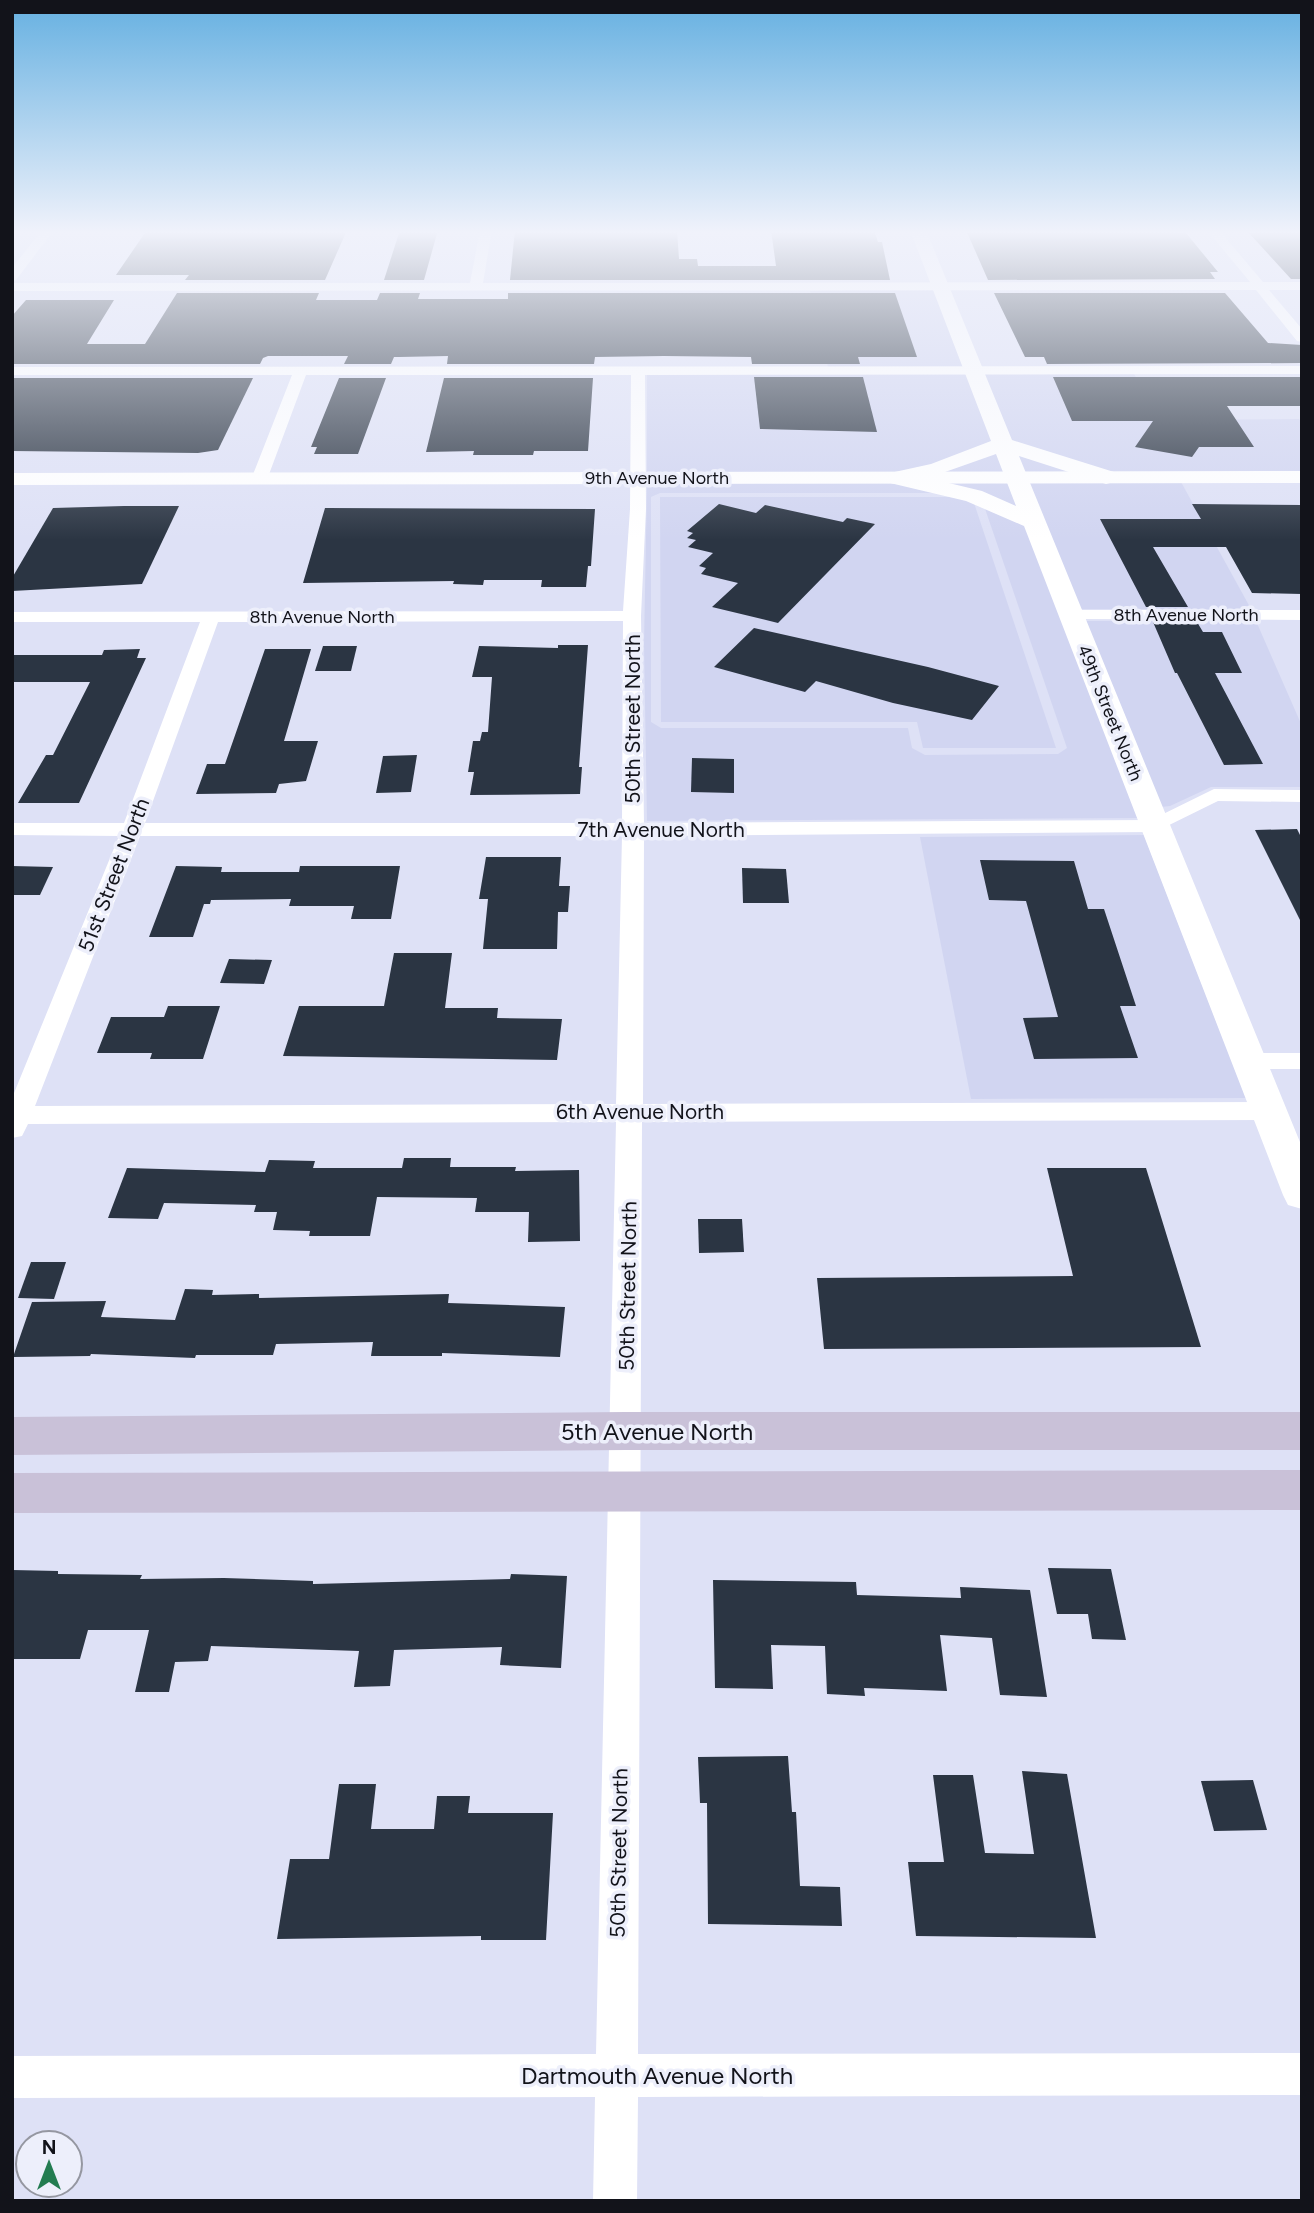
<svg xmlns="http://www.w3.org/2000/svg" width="1314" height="2213" viewBox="0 0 1314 2213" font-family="Figtree,sans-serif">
  <rect width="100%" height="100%" fill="#dee1f6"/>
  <g fill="#d1d5f1" fill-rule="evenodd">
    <path d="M933,288l30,79h-135l-18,-76z"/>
    <path d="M647,374h319l38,99 -357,1z"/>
    <path d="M984,374h150l29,46 136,-1 3,4v49l-278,1z"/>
    <path d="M1008,482l130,336 -491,3 -3,-177 3,-161zM660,493h310l11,4 86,251 -9,6 -133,1 -13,-7 -4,-20h-247l-10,-6v-225z"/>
    <path d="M1028,482h153l70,127h-171z"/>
    <path d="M660,497h312l84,251h-133l-6,-26h-256z"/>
    <path d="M1085,621h171l46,105v61h-91l-41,19 -9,1z"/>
    <path d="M1144,835l102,263 -275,1 -51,-262z"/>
  </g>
  <g fill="#2b3543">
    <path d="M147,230h200l-22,50h-140l4,-5h-73z"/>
    <path d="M400,230h38l-14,50h-40z"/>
    <path d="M515,230h162l2,29h18l1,7h78l-5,-36h103l4,12h4l8,38h-380z"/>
    <path d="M966,230h208l2,3h10l32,39h-8l5,7 -227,1z"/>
    <path d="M1251,230h51v49h-11l-42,-46h5z"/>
    <path d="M177,293h142l-3,7h61l3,-7h40l-2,6h90v-6h387l22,64h-59l2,7h-108l-1,-7 -87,-1 -69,1 -1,7h-147l1,-8 -49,1h-5l-3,7h-47l4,-8h-80l-5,2 -3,6h-248v-48l14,-16h88l-27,44h58z"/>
    <path d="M994,293h231l43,50 34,2v18l-255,1 -3,-7h-19z"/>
    <path d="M754,377h109l14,55 -117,-3z"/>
    <path d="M1053,377h249v29h-75l27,41h-55l-7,10 -57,-10 18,-26h-81z"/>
    <path d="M12,378h241l-35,72 -20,3 -186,-2z"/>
    <path d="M339,378h47l-28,76h-44l3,-7h-6z"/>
    <path d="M444,378h149l-5,73h-54l-1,4h-60l1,-4 -48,1z"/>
    <path d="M719,504l37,9 9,-8 78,17 4,-4 28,6 -97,99 -66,-16 26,-24 -37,-9 5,-6 -7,-2 14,-13 -25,-6 8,-7 -9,-2 6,-5 -6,-2z"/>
    <path d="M1192,504l110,1v89l-50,-1 -26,-46h-73l35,60h-42l-46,-88h101z"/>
    <path d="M124,506h55l-37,78 -130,7v-13l41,-70z"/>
    <path d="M325,508l270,1 -4,57h-3l-2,21h-45l1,-7h-58l-1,5 -30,-1 1,-3 -151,2z"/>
    <path d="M1153,622h44l6,10h19l20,41h-27l48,91 -39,1 -47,-92h-2z"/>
    <path d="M754,628l174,39 71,19 -27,34 -79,-17 -77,-22 -11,11 -91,-25z"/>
    <path d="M558,645h30l-9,122h3l-2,27 -110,1 4,-23h-6l5,-31h7l2,-9h6l4,-55h-20l7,-31 79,2z"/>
    <path d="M323,646h34l-6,25h-36z"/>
    <path d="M140,649l-3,9h9l-67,145h-61l28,-48h7l37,-73h-78v-27h90l2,-5z"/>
    <path d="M265,649h46l-27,92h34l-12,40 -27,3 -3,9 -80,1 11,-30h18z"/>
    <path d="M417,755l-6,37 -35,1 7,-37z"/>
    <path d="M692,758l42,1v34l-43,-1z"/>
    <path d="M1297,829l5,10v85l-47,-94z"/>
    <path d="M486,857h75l-2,29h11l-2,26h-10l-1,37h-74l5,-50h-9z"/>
    <path d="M980,860l94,1 14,48h16l32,97h-16l18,52 -104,1 -11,-41 35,-1 -32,-116 -37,-1z"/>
    <path d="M12,866l41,1 -13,28h-28z"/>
    <path d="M176,866l46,1 -1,5h78l1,-6h100l-9,53h-40l3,-13h-65l2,-7 -80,1 -1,4h-6l-11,33h-44z"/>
    <path d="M742,868l44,1 3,34h-46z"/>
    <path d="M394,953h58l-7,55h53l-1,10 65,1 -5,41 -274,-4 16,-50h85z"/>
    <path d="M229,959l43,1 -8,24 -44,-1z"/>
    <path d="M168,1006h52l-17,53h-53l2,-6h-55l14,-36h53z"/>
    <path d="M404,1158h47l-1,9h66l-1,4 64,-1 1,71 -52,1 1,-30h-54l2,-14 -100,-1 -7,39h-61l1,-5 -37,-1 4,-18h-23l2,-7 -92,-2 -6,16 -50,-1 19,-50 138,4 4,-12 46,1 -2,7h89z"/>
    <path d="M1047,1168h99l55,179 -377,2 -7,-71 256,-2z"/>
    <path d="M698,1219h44l2,33 -45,1z"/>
    <path d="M31,1262h35l-12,37 -36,-1z"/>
    <path d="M185,1289l28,1 -1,5 47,-1v4l190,-4 -1,9 117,4 -5,50 -118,-4v3h-71l2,-14 -97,2 -3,11h-77l-1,3 -104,-4 -1,2 -77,1 19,-55 74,-1 -5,16 74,3z"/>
    <path d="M1048,1568l63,1 15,71 -34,-1 -4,-25h-31z"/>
    <path d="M12,1570l46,1v3l84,1 -2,4 84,-1 89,3v3l197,-5 1,-5 56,2 -6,92 -61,-3 2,-18 -108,3 -4,36 -36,1 5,-36 -148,-5 -3,15 -33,1 -6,30h-34l14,-62h-61l-8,29h-68z"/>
    <path d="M713,1580l143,2 1,13 104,3 -1,-11 70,3 17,107 -47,-2 -8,-57 -52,-3 7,56 -83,-3 1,8 -38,-2 -2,-48 -54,-1 2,44 -58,-1z"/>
    <path d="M788,1756l4,56h4l4,74 40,1 2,39 -134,-2 -1,-121h-7l-2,-46z"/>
    <path d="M1022,1771l45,3 29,164 -180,-2 -8,-74h36l-11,-87h40l12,78 49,1z"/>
    <path d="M1253,1780l14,50 -53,1 -13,-50z"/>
    <path d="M339,1784h37l-5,45h63l3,-33h33l-2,17h85l-7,127h-65v-4l-204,3 13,-80h39z"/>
  </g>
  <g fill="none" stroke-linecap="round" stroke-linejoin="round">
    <g fill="#fff" fill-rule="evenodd">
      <path d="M42,230h12l-38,50 -4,1v-13z"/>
      <path d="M480,230h12l-9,53 767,-1 -43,-52h12l44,52h39v8h-33l33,39v13l-5,-1 -41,-51 -1244,1v-8h458z"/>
      <path d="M1302,366v8l-657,1 1,134 -5,107 3,207 507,-3 63,-31 88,1v12l-84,-1 -63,31 -511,4 -1,268 625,-2 9,3 4,6 -4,6 -9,3 -626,2 -4,932 664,-1v42l-664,2 -1,104h-44l2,-104 -583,1v-42l584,-2 20,-932 -588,2 -6,12 -10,2v-40l107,-262 -107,-1v-12h112l76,-201h-188v-10l611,-1 7,-102 1,-134h-325l-38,102 -8,5 -8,-5 40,-102h-280v-8zM623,621l-1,202h-477l73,-201zM140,836h482l-6,268 -581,2z"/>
      <path d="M1071,610h231v10l-237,-1 -3,-4 3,-4z"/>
      <path d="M1248,1053h54v16h-54l-9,-2 -4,-6 4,-6z"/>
    </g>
    <path fill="#fff" fill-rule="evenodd" d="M1302,471v12l-1290,2v-12z"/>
    <path fill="#fff" fill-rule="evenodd" d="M910,230h16l86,210 102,32 3,5 -3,5 -8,2 -87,-28 283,691v62l-14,-4 -5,-10 -259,-669 -58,-25 -76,-18 -3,-5 3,-5 41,-9 60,-23zM996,454l20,52 -34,-15 -54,-13z"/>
    <g fill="#c9c1d8" fill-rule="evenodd">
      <path d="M626,1412h676v38h-676l-614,5v-38z"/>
      <path d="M1302,1470v40l-1290,3v-40z"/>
    </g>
  </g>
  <linearGradient id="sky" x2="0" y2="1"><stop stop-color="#65b0e1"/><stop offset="0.43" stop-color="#f0f2fb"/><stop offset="1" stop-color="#f0f2fb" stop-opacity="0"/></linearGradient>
  <rect width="1314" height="540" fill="url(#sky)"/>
  <g text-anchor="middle" stroke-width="7" stroke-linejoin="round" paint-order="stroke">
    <g font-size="18" fill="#12131a" stroke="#edeffb">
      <text x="657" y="484">9th Avenue North</text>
      <text x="1186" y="621">8th Avenue North</text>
      <text x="322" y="623">8th Avenue North</text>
      <text transform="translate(1110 713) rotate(68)" y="6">49th Street North</text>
    </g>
    <g font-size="21" fill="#12131a" stroke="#edeffb">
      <text transform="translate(633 719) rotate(-90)" y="7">50th Street North</text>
      <text x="661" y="837">7th Avenue North</text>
      <text transform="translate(114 875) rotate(-69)" y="7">51st Street North</text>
      <text x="640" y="1119">6th Avenue North</text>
      <text transform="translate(628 1286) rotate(-89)" y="7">50th Street North</text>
      <text transform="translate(619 1853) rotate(-89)" y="7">50th Street North</text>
    </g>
    <g font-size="24" fill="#12131a" stroke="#edeffb">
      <text x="657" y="1440">5th Avenue North</text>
      <text x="657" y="2084">Dartmouth Avenue North</text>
    </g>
  </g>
  <rect width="1314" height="2213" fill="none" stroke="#12131a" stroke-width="28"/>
  <g transform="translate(49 2164)"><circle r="33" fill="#edeffb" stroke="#9597a1" stroke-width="2"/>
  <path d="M0-5L12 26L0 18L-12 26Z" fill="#237c51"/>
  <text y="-10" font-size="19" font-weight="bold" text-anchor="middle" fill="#12131a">N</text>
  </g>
</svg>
